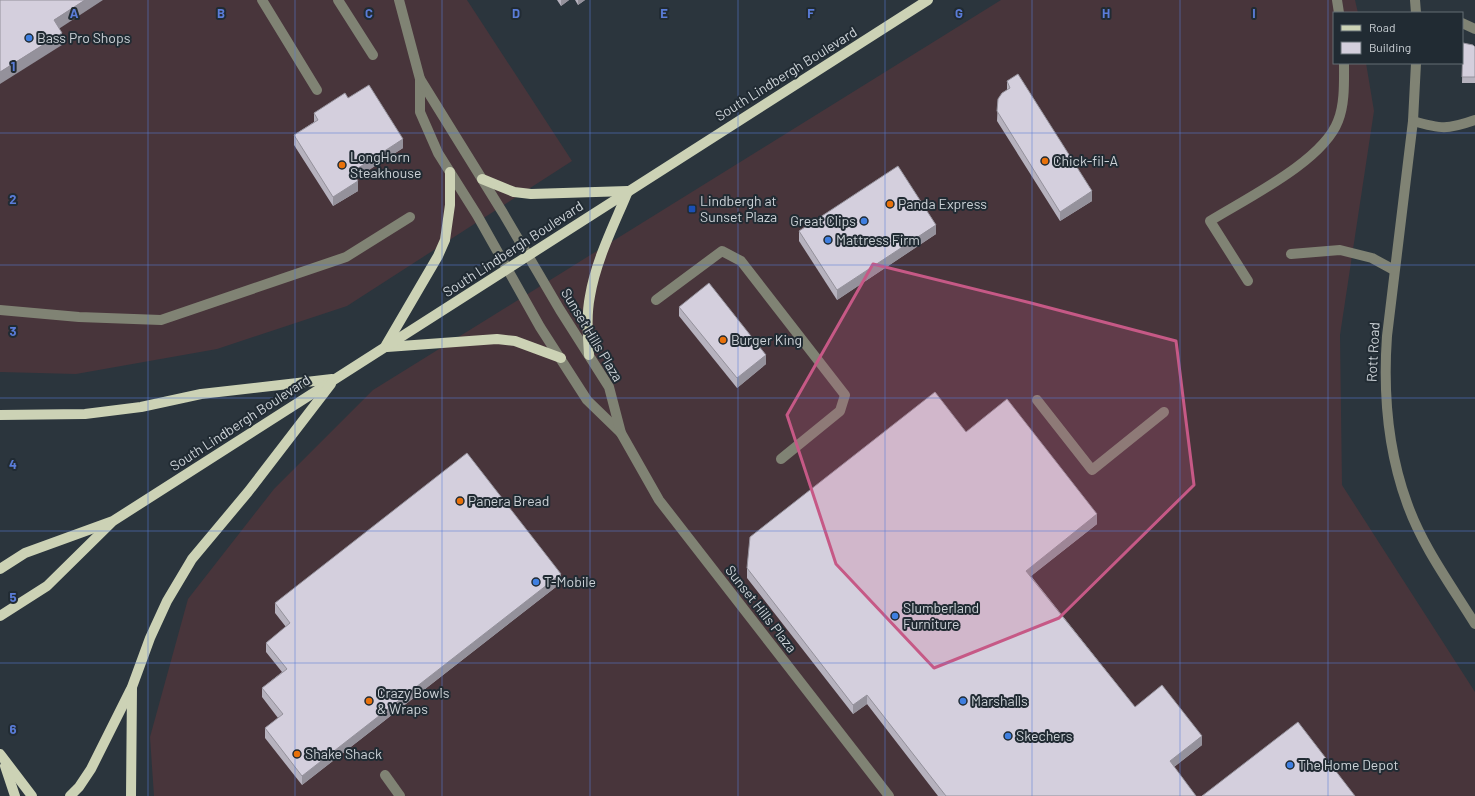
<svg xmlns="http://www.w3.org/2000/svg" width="1475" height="796" viewBox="0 0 1475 796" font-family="Barlow,sans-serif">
  <rect width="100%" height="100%" fill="#2b353d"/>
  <g fill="#48353b">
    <path d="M0,0h467l105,161 -225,145 -130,43 -141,25 -76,-2z"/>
    <path d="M1001,0h354l3,13h-24v50h32l8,48 -34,224 2,150 133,207v104h-1321l-4,-59 38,-138 86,-110 99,-99z"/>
  </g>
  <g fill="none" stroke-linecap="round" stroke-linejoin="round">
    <g stroke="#808374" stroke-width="10">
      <path d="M262,0l55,90"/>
      <path d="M338,0l35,55"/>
      <path d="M399,0l21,79v33l18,41 39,62 63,112 47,73 34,33"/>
      <path d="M1337,0l2,13"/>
      <path d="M1415,0l1,13"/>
      <path d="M1462,23l13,6"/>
      <path d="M1416,63l-3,58 -26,215c-4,57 0,112 20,167 15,43 44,82 68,121"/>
      <path d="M420,79l83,134 57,97 49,77 12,46 38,67 230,296"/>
      <path d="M1413,121c28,8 34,9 62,-1"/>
      <path d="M1291,254l49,-4 32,8 22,12"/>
      <path d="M1248,281l-38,-60c37,-23 113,-60 128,-100 7,-17 6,-40 6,-58"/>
      <path d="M656,300l66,-49 19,10 104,134 -5,16 -59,48"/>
      <path d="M0,310l79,7 82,3 185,-63 64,-40"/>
      <path d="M1037,400l55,70 72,-58"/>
      <path d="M385,775l15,21"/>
    </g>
    <g stroke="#ccd2b5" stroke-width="10">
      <path d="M482,179l32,13 17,2 97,-3"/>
      <path d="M386,345l52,-89 7,-16 5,-35v-33"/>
      <path d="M387,347l110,-8 18,2 46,17"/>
      <path d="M589,355c-1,-19 -3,-39 1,-59 6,-36 24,-71 38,-105"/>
      <path d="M0,415l85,-1 56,-7 60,-13 131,-15"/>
      <path d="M0,569l25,-16 88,-32 815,-521"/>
      <path d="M0,616l47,-30 64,-63"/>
      <path d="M0,754l32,42"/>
      <path d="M5,766l10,30"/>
      <path d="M70,796l9,-9 12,-18 40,-80"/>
      <path d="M131,796l1,-109 18,-49 17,-37 25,-42 56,-67 83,-108"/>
    </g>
  </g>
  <g fill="#b6b2be">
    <path d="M557,0h12l-8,6z"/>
    <path d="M575,0h10l-7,5z"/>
    <path d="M1463,43l12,4v36h-13z"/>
    <path d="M1007,81l85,120 -32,20 -63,-100 1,-22 9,-9z"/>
    <path d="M348,98l55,50 -47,30 2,13 -25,15 -39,-61v-10l20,-13v-9z"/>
    <path d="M799,231l137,3 -99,66 -38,-59z"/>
    <path d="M679,307l87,57 -29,24 -58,-72z"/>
    <path d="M966,432l131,92 -66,52 104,131 67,38 -28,22 22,29h-258l-71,-92 -14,10 -106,-136v-10z"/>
    <path d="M561,583l-259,202 -37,-47v-10l13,-10 -16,-21v-9l20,-16 -16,-20v-9l20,-16 -11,-14v-10z"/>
  </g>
  <g fill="#94919b">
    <path d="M85,0h18l-49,32v-12z"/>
    <path d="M561,0h8l-8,6z"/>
    <path d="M578,0h7l-7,5z"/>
    <path d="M62,33v12l-62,39v-12z"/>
    <path d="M403,139v9l-51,33v-9z"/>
    <path d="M358,181v10l-25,15v-9z"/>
    <path d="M1092,191v10l-32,20v-9z"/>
    <path d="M936,225v9l-99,66v-10z"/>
    <path d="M766,355v9l-29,24v-10z"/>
    <path d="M1097,514v10l-71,56v-9z"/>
    <path d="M561,574v9l-259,202v-9z"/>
    <path d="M867,695v9l-14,10v-9z"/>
    <path d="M1202,736v9l-32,25v-9z"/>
  </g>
  <g fill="#d4cfdd" stroke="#94919b">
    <path d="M0,0h85l-31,20 8,13 -62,39z"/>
    <path d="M1463,43l10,2 2,2v30h-13z"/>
    <path d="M1018,74l74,117 -32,21 -63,-101 1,-12 4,-6 8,-5 -3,-7z"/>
    <path d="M369,85l34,54 -51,33 6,9 -25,16 -39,-62 24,-15 -4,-7 31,-20 3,5z"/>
    <path d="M898,166l38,59 -99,65 -38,-59z"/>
    <path d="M709,283l57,72 -29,23 -58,-71z"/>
    <path d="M935,392l31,40 41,-33 90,115 -71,57 109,136 27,-22 40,51 -32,25 26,35h-250l-79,-101 -14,10 -106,-137 3,-31z"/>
    <path d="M467,453l94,121 -259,202 -37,-48 18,-14 -21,-26 25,-19 -21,-26 24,-20 -15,-20z"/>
    <path d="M1298,722l57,74h-153z"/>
  </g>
  <path fill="#c65986" fill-opacity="0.2" stroke="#c65986" stroke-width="3" stroke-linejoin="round" d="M873,264l158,39 145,38 18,144 -135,133 -125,50 -98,-104 -49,-149z"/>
  <path fill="none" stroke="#5a7cd8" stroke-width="1" stroke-opacity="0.55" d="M148,0v796M295,0v796M442,0v796M590,0v796M738,0v796M885,0v796M1032,0v796M1180,0v796M1328,0v796M0,133h1475M0,265h1475M0,398h1475M0,531h1475M0,663h1475"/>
  <g fill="#3f7fe0" stroke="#212b33" stroke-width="1.5">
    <circle cx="29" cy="38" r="4"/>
    <circle cx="864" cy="221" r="4"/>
    <circle cx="828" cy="240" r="4"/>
    <circle cx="536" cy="582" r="4"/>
    <circle cx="895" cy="616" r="4"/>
    <circle cx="963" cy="701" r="4"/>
    <circle cx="1008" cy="736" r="4"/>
    <circle cx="1290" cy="765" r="4"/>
  </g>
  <g fill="#e8710a" stroke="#212b33" stroke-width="1.5">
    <circle cx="1045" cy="161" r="4"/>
    <circle cx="342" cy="165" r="4"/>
    <circle cx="890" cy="204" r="4"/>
    <circle cx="723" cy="340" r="4"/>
    <circle cx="460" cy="501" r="4"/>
    <circle cx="369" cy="701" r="4"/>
    <circle cx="297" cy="754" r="4"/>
  </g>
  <rect fill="#1a4fb4" stroke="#212b33" stroke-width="1.5" x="688" y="205" width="8" height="8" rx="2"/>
  <g text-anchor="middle" stroke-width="4" stroke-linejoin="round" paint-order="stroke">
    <g font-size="14" fill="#ccd2d7" stroke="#212b33" text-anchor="start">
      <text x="37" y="43">Bass Pro Shops</text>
      <text x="350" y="162">LongHorn<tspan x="350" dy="16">Steakhouse</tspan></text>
      <text x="1053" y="166">Chick-fil-A</text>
      <text x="700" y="206">Lindbergh at<tspan x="700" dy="16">Sunset Plaza</tspan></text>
      <text x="898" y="209">Panda Express</text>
      <text x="856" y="226" text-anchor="end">Great Clips</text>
      <text x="836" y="245">Mattress Firm</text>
      <text x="731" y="345">Burger King</text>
      <text x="468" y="506">Panera Bread</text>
      <text x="544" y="587">T-Mobile</text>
      <text x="903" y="613">Slumberland<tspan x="903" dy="16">Furniture</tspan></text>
      <text x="377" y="698">Crazy Bowls<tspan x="377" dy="16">&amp; Wraps</tspan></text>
      <text x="971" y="706">Marshalls</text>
      <text x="1016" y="741">Skechers</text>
      <text x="305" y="759">Shake Shack</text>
      <text x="1298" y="770">The Home Depot</text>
    </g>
    <g font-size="14" fill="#ccd2d7" stroke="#212b33">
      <text transform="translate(786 74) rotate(-32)" y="5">South Lindbergh Boulevard</text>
      <text transform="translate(513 249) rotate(-33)" y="5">South Lindbergh Boulevard</text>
      <text transform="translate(592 335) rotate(59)" y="5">Sunset Hills Plaza</text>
      <text transform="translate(1373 352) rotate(-87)" y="5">Rott Road</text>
      <text transform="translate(240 423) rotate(-33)" y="5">South Lindbergh Boulevard</text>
      <text transform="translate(761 609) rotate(52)" y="5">Sunset Hills Plaza</text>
    </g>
  </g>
  <g font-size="13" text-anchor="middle" font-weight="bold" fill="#5a7cd8" stroke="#212b33" stroke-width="4" stroke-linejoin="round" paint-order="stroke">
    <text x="74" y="18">A</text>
    <text x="221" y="18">B</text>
    <text x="369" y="18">C</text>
    <text x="516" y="18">D</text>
    <text x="664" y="18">E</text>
    <text x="811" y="18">F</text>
    <text x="959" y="18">G</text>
    <text x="1106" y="18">H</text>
    <text x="1254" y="18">I</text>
    <text x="13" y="71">1</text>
    <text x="13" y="204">2</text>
    <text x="13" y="336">3</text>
    <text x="13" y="469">4</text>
    <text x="13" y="602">5</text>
    <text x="13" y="734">6</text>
  </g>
  <rect x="1333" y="12" width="130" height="52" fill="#212b33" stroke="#656e75"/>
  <rect x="1341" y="25" width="20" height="6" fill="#ccd2b5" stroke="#656e75"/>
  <text x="1369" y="32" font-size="12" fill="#ccd2d7">Road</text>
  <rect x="1341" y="42" width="20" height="12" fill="#d4cfdd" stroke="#656e75"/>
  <text x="1369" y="52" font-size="12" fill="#ccd2d7">Building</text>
</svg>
